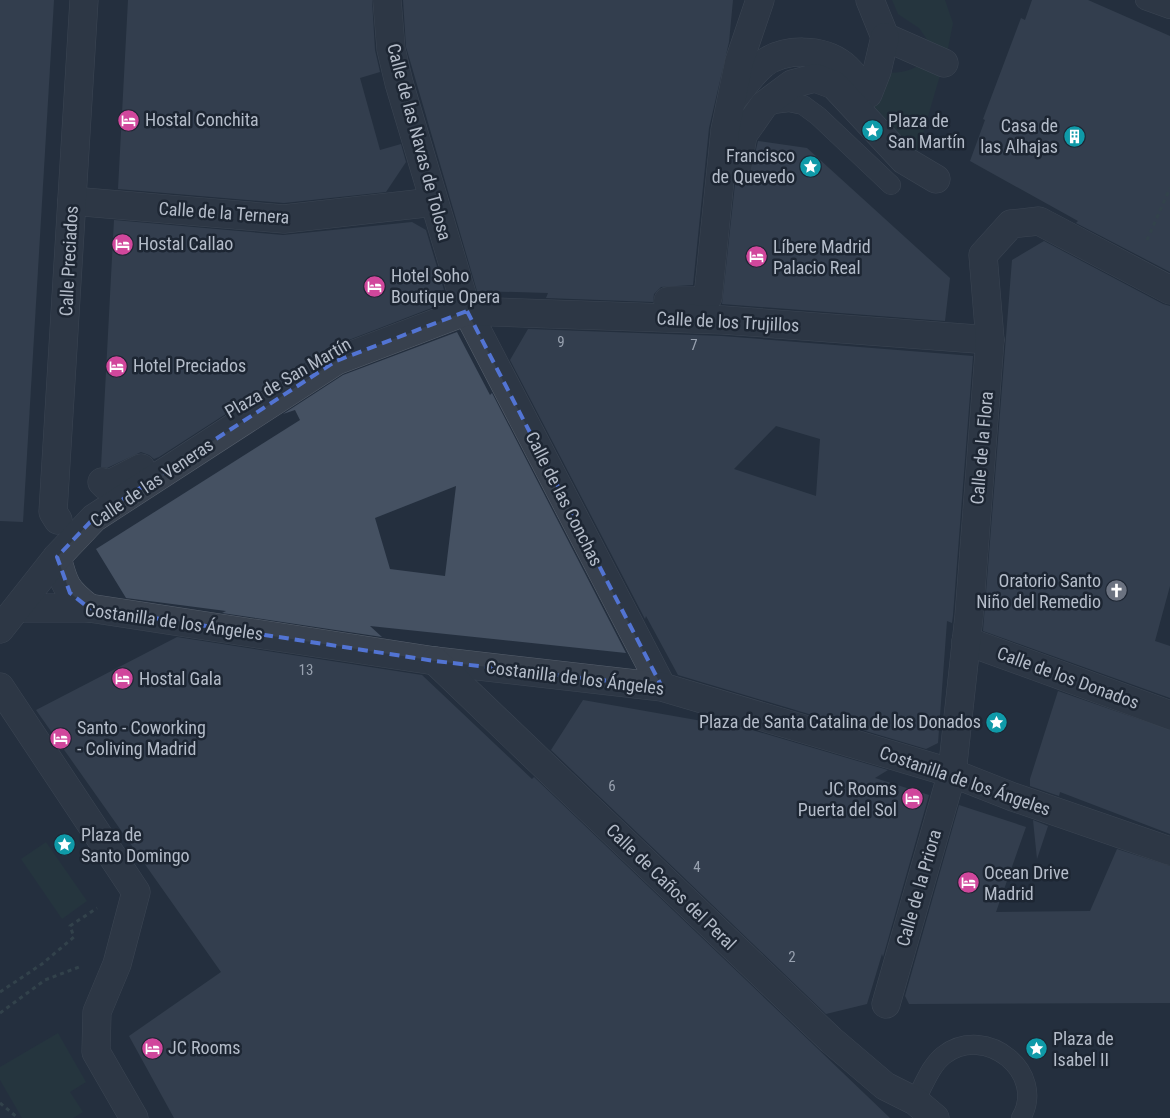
<svg xmlns="http://www.w3.org/2000/svg" width="1170" height="1118" viewBox="0 0 1170 1118" font-family="'Roboto Condensed',sans-serif">
  <rect width="100%" height="100%" fill="#242f3e"/>
  <g fill="#263c3f">
    <path d="M892,0h53l8,23 -6,30 -14,-5 -14,-20 -21,-14z"/>
    <path d="M925,61l16,11 -17,58 -1,16 -5,4 -4,-1 -47,-50 14,-27c17,2 30,0 44,-11z"/>
    <path d="M46,842l41,59 -25,18 -41,-60z"/>
    <path d="M58,1033l28,49 -16,10 13,20 -10,6h-51l-22,-38v-13z"/>
  </g>
  <g fill="#455162" fill-rule="evenodd">
    <path d="M0,0h54l-31,522 -23,-1z"/>
    <path d="M128,0h244l3,50 5,22 -20,6 20,72 21,-6 5,18 -20,30 -102,11 -166,-14z"/>
    <path d="M403,0h330l-4,42 -20,86 -16,157 -32,2 -7,7 -1,8 -107,-4 2,-5 -71,-2 -66,-227 -5,-17z"/>
    <path d="M1032,0h56l82,36v236l-94,-49 2,-2 -108,-60 15,-41 -2,-1 38,-101 4,2z"/>
    <path d="M758,141l49,7 143,130 -5,43 -223,-17 13,-120 8,-1 6,-4z"/>
    <path d="M114,220l169,15 129,-13 14,8 18,60h-9l7,14 -114,44 -169,109 -5,2 -5,-4 -8,-3 -34,16 -6,-1z"/>
    <path d="M1044,241l119,63 7,2v280l-15,55 15,5v52l-187,-67 29,-371z"/>
    <path d="M528,329l194,7 251,20 -20,259 -1,8 -5,-2 -9,122 -12,6 -248,-74 -32,-59 -1,3 -135,-259zM776,426l44,13 -4,57 -82,-27z"/>
    <path d="M457,332l33,63 2,-2 134,260 -256,-27 12,11 -160,-24 4,-2 -100,-13 -30,-49 204,-129 -5,-10 -12,4 60,-39zM456,486l-11,90 -55,-7 -15,-51z"/>
    <path d="M177,637l245,38 110,104 2,-2 356,341h-716l-45,-82 92,-64 -185,-262z"/>
    <path d="M1058,691l112,39v104l-110,-42 -1,4 -29,-10v-7z"/>
    <path d="M583,700l119,21 -4,-7 190,56 -13,8 54,17 -46,162 -1,-3 -15,50 -41,10 -275,-264z"/>
    <path d="M959,805l67,22 -30,85 94,-1 27,-62 53,17v137l-261,1 -4,-8z"/>
    <path d="M1033,820l15,6 -11,33z"/>
  </g>
  <g fill="none" stroke-linecap="round" stroke-linejoin="round">
    <defs>
      <g id="lane">
        <path d="M1145,0l25,9"/>
        <path d="M765,105l24,-3 14,3 15,11 73,69"/>
        <path d="M915,1101c9,-16 15,-35 29,-46 42,-32 103,18 77,63"/>
      </g>
      <g id="street">
        <path d="M387,0l4,49 8,34 68,228 195,376"/>
        <path d="M870,0l15,37 59,26"/>
        <path d="M733,99c10,-12 18,-25 30,-35 21,-16 59,-16 80,1 10,8 17,19 25,29l9,-23 8,-34"/>
        <path d="M737,169l6,-34 21,-30 28,-21 23,-6 19,7 70,75 32,19"/>
        <path d="M72,201l212,18 150,-17"/>
        <path d="M668,301h34l6,-4 17,-167 14,-68 21,-62"/>
        <path d="M102,482l4,4 35,-18"/>
        <path d="M58,520l-5,-8 31,-512"/>
        <path d="M57,557c7,28 9,33 32,51"/>
        <path d="M19,608h70l346,53 227,26 290,86 61,24 157,54"/>
        <path d="M0,629l57,-72 37,-39 242,-157 131,-50 256,9 267,20"/>
        <path d="M966,641l204,74"/>
        <path d="M435,661l396,379 54,46 30,15 20,17"/>
        <path d="M0,687l136,205 -19,72 -20,48 -1,40 38,66"/>
        <path d="M886,1004l66,-231 17,-157 21,-276 -7,-85 28,-31 28,-3 131,69"/>
      </g>
    </defs>
    <use href="#lane" stroke="#565f6c" stroke-width="20"/>
    <use href="#street" stroke="#565f6c" stroke-width="29"/>
    <g stroke="#44595c" stroke-width="3" stroke-dasharray="4 4" stroke-linecap="butt">
      <path d="M1147,240l23,-52"/>
      <path d="M0,992l42,-28 32,-27 -4,-11 27,-18"/>
      <path d="M0,1013l45,-33 34,-13"/>
      <path d="M0,1103l18,15"/>
    </g>
    <use href="#lane" stroke="#38414e" stroke-width="19"/>
    <use href="#street" stroke="#38414e" stroke-width="28"/>
  </g>
  <path d="M0 0H1170V1118H0ZM467,311l195,376 -227,-26 -346,-53 -19,-15 -13,-36 37,-39 242,-157z" fill="#242f3e" fill-opacity=".55" fill-rule="evenodd"/>
  <path fill="none" stroke="#5274d3" stroke-width="4" stroke-dasharray="10 6" stroke-linejoin="round" d="M467,311l195,376 -227,-26 -346,-53 -19,-15 -13,-36 37,-39 242,-157z"/>
  <defs>
    <symbol id="hotel-disc" viewBox="-11 -11 22 22"><circle r="9.5" fill="#d1479c" stroke="#1d2633"/><path d="M-6-4.5h1.5V1H6V5H4.5V3h-9V5H-6ZM-4 0a1.8 1.8 0 1 1 3.6 0ZM.5 0V-2.5h3Q6-2.5 6 0Z" fill="#fff"/></symbol>
    <symbol id="sight-disc" viewBox="-11 -11 22 22"><circle r="9.5" fill="#0f9aa8" stroke="#1d2633"/><path d="M0-6L1.8-2.2L6-1.7L2.9 1.2L3.7 5.4L0 3.3L-3.7 5.4L-2.9 1.2L-6-1.7L-1.8-2.2Z" fill="#fff"/></symbol>
    <symbol id="building-disc" viewBox="-11 -11 22 22"><circle r="9.5" fill="#0f9aa8" stroke="#1d2633"/><path d="M-4-6H4V6H1V3H-1V6H-4ZM-2.5-4.3h1.7v1.8h-1.7ZM.8-4.3h1.7v1.8H.8ZM-2.5-1h1.7V.8h-1.7ZM.8-1h1.7V.8H.8Z" fill="#fff"/></symbol>
    <symbol id="church-disc" viewBox="-11 -11 22 22"><circle r="9.5" fill="#6b7280" stroke="#1d2633"/><path d="M-1.2-6h2.4v3.5h3.3v2.4h-3.3V6h-2.4V-.1h-3.3v-2.4h3.3Z" fill="#fff"/></symbol>
  </defs>
  <g fill-rule="evenodd">
    <use href="#hotel-disc" x="116" y="108" width="25" height="25"/>
    <use href="#sight-disc" x="860" y="118" width="25" height="25"/>
    <use href="#building-disc" x="1062" y="124" width="25" height="25"/>
    <use href="#sight-disc" x="798" y="154" width="25" height="25"/>
    <use href="#hotel-disc" x="110" y="232" width="25" height="25"/>
    <use href="#hotel-disc" x="744" y="244" width="25" height="25"/>
    <use href="#hotel-disc" x="362" y="274" width="25" height="25"/>
    <use href="#hotel-disc" x="104" y="354" width="25" height="25"/>
    <use href="#church-disc" x="1104" y="578" width="25" height="25"/>
    <use href="#hotel-disc" x="110" y="666" width="25" height="25"/>
    <use href="#sight-disc" x="984" y="710" width="25" height="25"/>
    <use href="#hotel-disc" x="48" y="726" width="25" height="25"/>
    <use href="#hotel-disc" x="900" y="786" width="25" height="25"/>
    <use href="#sight-disc" x="52" y="832" width="25" height="25"/>
    <use href="#hotel-disc" x="956" y="870" width="25" height="25"/>
    <use href="#hotel-disc" x="140" y="1036" width="25" height="25"/>
    <use href="#sight-disc" x="1024" y="1036" width="25" height="25"/>
  </g>
  <g text-anchor="middle" stroke-width="5" stroke-linejoin="round" paint-order="stroke">
    <g font-size="15" fill="#98a1af">
      <text x="561" y="347">9</text>
      <text x="694" y="350">7</text>
      <text x="306" y="675">13</text>
      <text x="612" y="791">6</text>
      <text x="697" y="872">4</text>
      <text x="792" y="962">2</text>
    </g>
    <g font-size="18" fill="#b4bcc9" stroke="#1d2633" text-anchor="start">
      <text x="145" y="126">Hostal Conchita</text>
      <text x="888" y="127">Plaza de<tspan x="888" dy="21">San Martín</tspan></text>
      <text x="1058" y="132" text-anchor="end">Casa de<tspan x="1058" dy="21">las Alhajas</tspan></text>
      <text x="795" y="162" text-anchor="end">Francisco<tspan x="795" dy="21">de Quevedo</tspan></text>
      <text x="138" y="250">Hostal Callao</text>
      <text x="773" y="253">Líbere Madrid<tspan x="773" dy="21">Palacio Real</tspan></text>
      <text x="391" y="282">Hotel Soho<tspan x="391" dy="21">Boutique Opera</tspan></text>
      <text x="133" y="372">Hotel Preciados</text>
      <text x="1101" y="587" text-anchor="end">Oratorio Santo<tspan x="1101" dy="21">Niño del Remedio</tspan></text>
      <text x="139" y="685">Hostal Gala</text>
      <text x="981" y="728" text-anchor="end">Plaza de Santa Catalina de los Donados</text>
      <text x="77" y="734">Santo - Coworking<tspan x="77" dy="21">- Coliving Madrid</tspan></text>
      <text x="897" y="795" text-anchor="end">JC Rooms<tspan x="897" dy="21">Puerta del Sol</tspan></text>
      <text x="81" y="841">Plaza de<tspan x="81" dy="21">Santo Domingo</tspan></text>
      <text x="984" y="879">Ocean Drive<tspan x="984" dy="21">Madrid</tspan></text>
      <text x="1053" y="1045">Plaza de<tspan x="1053" dy="21">Isabel II</tspan></text>
      <text x="168" y="1054">JC Rooms</text>
    </g>
    <g font-size="18" fill="#b4bcc9" stroke="#1d2633">
      <text transform="translate(419 142) rotate(75)" y="6">Calle de las Navas de Tolosa</text>
      <text transform="translate(224 213) rotate(4)" y="6">Calle de la Ternera</text>
      <text transform="translate(69 261) rotate(-87)" y="6">Calle Preciados</text>
      <text transform="translate(728 322) rotate(3)" y="6">Calle de los Trujillos</text>
      <text transform="translate(288 378) rotate(-30)" y="6">Plaza de San Martín</text>
      <text transform="translate(982 448) rotate(-85)" y="6">Calle de la Flora</text>
      <text transform="translate(152 483) rotate(-34)" y="6">Calle de las Veneras</text>
      <text transform="translate(564 499) rotate(63)" y="6">Calle de las Conchas</text>
      <text transform="translate(174 622) rotate(8)" y="6">Costanilla de los Ángeles</text>
      <text transform="translate(575 678) rotate(7)" y="6">Costanilla de los Ángeles</text>
      <text transform="translate(1068 678) rotate(20)" y="6">Calle de los Donados</text>
      <text transform="translate(965 781) rotate(19)" y="6">Costanilla de los Ángeles</text>
      <text transform="translate(671 887) rotate(44)" y="6">Calle de Caños del Peral</text>
      <text transform="translate(919 888) rotate(-74)" y="6">Calle de la Priora</text>
    </g>
  </g>
</svg>
